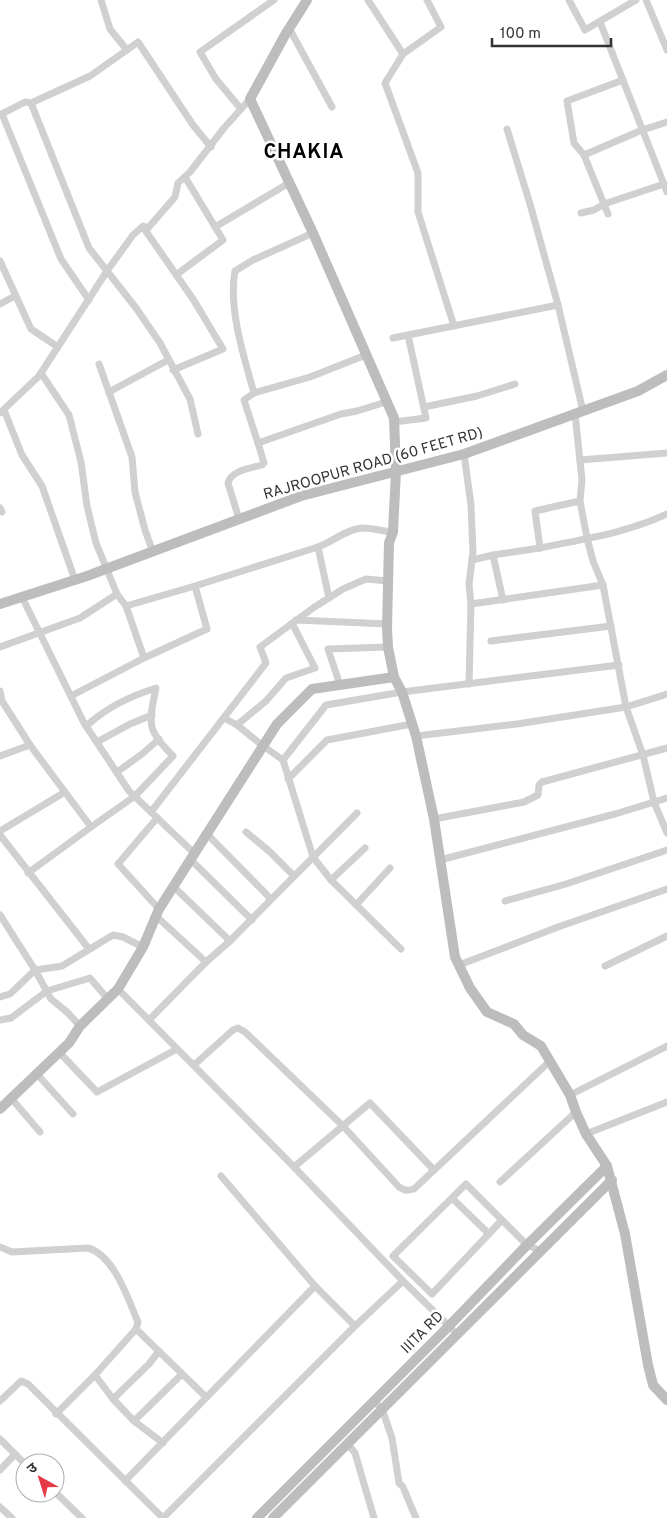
<svg xmlns="http://www.w3.org/2000/svg" width="667" height="1518" viewBox="0 0 667 1518" font-family="Overpass,'Noto Sans Devanagari',sans-serif">
  <rect width="100%" height="100%" fill="#fff"/>
  <g fill="none" stroke-linecap="round" stroke-linejoin="round">
    <g stroke="#d0d0d0" stroke-width="7">
      <path d="M101,0l9,29 17,21 11,-8 55,83 18,22"/>
      <path d="M368,0l35,54 38,-27 -14,-27"/>
      <path d="M569,0l16,30 51,-30"/>
      <path d="M646,0l21,50"/>
      <path d="M600,22l67,170"/>
      <path d="M289,28l43,79"/>
      <path d="M403,54l-18,29 33,90v39l36,114"/>
      <path d="M31,103l58,145 47,60 24,35 30,56 8,35"/>
      <path d="M241,109l-25,-30 -16,-27 74,-52"/>
      <path d="M2,114l59,145 28,41"/>
      <path d="M0,115l25,-13 6,1 59,-27 37,-26"/>
      <path d="M507,129l23,75 28,101 25,106"/>
      <path d="M584,155l58,-25 25,-8"/>
      <path d="M581,213l13,-3 10,-6 60,-20"/>
      <path d="M608,214l-24,-59 -10,-12 -7,-42 56,-21"/>
      <path d="M143,227l50,72 30,50 -50,21"/>
      <path d="M215,227l74,-44"/>
      <path d="M313,233l-60,27 -18,11c-7,37 9,86 19,122l56,-16 56,-22"/>
      <path d="M0,261l31,68 27,18"/>
      <path d="M176,275l47,-35 -38,-63"/>
      <path d="M0,304l15,-8"/>
      <path d="M393,338l165,-33"/>
      <path d="M99,364l33,93 3,35 10,38 8,22"/>
      <path d="M41,373l28,42 12,47 6,44 9,37 21,51 9,12 18,52"/>
      <path d="M109,392l59,-32"/>
      <path d="M254,393l-10,7 14,43 83,-29 16,-3 29,-9"/>
      <path d="M424,407l53,-11 38,-12"/>
      <path d="M4,410l18,45 20,31 33,94"/>
      <path d="M0,413l39,-37 68,-105 26,-36 10,-9 5,2 27,-31 3,-14 12,-11 34,-44 26,-29"/>
      <path d="M575,414l7,66 -2,21 7,37 6,23 10,24 23,122 17,48 11,47 13,31"/>
      <path d="M394,422l32,-4 -18,-83"/>
      <path d="M464,454l7,51 2,47 -4,32 2,20 -2,80"/>
      <path d="M580,460l87,-7"/>
      <path d="M0,508l2,4"/>
      <path d="M239,519l-11,-36c3,-13 24,-15 34,-18l2,-2 -6,-20"/>
      <path d="M318,547l11,51"/>
      <path d="M540,548c43,-9 87,-15 127,-34"/>
      <path d="M472,560l21,-5"/>
      <path d="M22,597l62,126 45,68 66,63"/>
      <path d="M503,600l-10,-45 47,-7 -5,-37 45,-10"/>
      <path d="M471,604l132,-19"/>
      <path d="M126,606l69,-20 123,-39c14,-5 29,-18 44,-19 10,0 21,3 31,4"/>
      <path d="M296,620l91,4"/>
      <path d="M491,641l120,-15"/>
      <path d="M0,647l80,-29 37,-24"/>
      <path d="M340,685l-12,-36 60,-2"/>
      <path d="M0,691l2,10 28,44 61,82 -63,46"/>
      <path d="M71,696l73,-38 63,-29 -12,-43"/>
      <path d="M224,718l13,7 26,21 20,14 30,97 18,23 70,69"/>
      <path d="M237,725l29,-24 20,-23 29,-10 -23,-45"/>
      <path d="M86,726c22,-19 42,-29 70,-38 -2,12 -7,27 -4,39 2,9 14,22 21,29l-38,40 -44,31"/>
      <path d="M416,736l101,-12 109,-17 41,-13"/>
      <path d="M97,742l33,-18 22,-9"/>
      <path d="M0,756l30,-11"/>
      <path d="M283,760l43,-55 76,-13 217,-27"/>
      <path d="M117,772l25,-18 17,-15"/>
      <path d="M288,779l39,-39 85,-16"/>
      <path d="M151,812l115,-149 -6,-16 53,-39 30,-19 23,-10 22,2"/>
      <path d="M157,818l-39,46 41,45"/>
      <path d="M434,819l90,-17 14,-7 1,-10 3,-3 125,-34"/>
      <path d="M0,831l65,-39"/>
      <path d="M246,832l23,19 25,25"/>
      <path d="M207,834l64,65"/>
      <path d="M0,835l89,114"/>
      <path d="M190,859l62,61"/>
      <path d="M440,860l175,-46 52,-16"/>
      <path d="M331,880l34,-32"/>
      <path d="M173,886l57,55"/>
      <path d="M505,901l61,-17 101,-34"/>
      <path d="M356,905l34,-37"/>
      <path d="M0,915l35,55 16,29 16,13 13,14"/>
      <path d="M156,916l50,46 24,-21 127,-128"/>
      <path d="M459,965l99,-38 109,-38"/>
      <path d="M605,966l62,-30"/>
      <path d="M118,989l176,178 109,114 49,48"/>
      <path d="M0,997l10,-3 25,-24 27,-4 51,-31 10,2 20,10"/>
      <path d="M0,1020l11,-2 36,-27 43,-13 17,20"/>
      <path d="M149,1020l57,-58"/>
      <path d="M59,1052l38,40 80,-43"/>
      <path d="M194,1065l39,-35 5,-2 7,4 98,94 56,61c6,4 9,4 15,2l136,-128"/>
      <path d="M36,1073l37,41"/>
      <path d="M570,1095l97,-49"/>
      <path d="M11,1098l29,34"/>
      <path d="M586,1134l81,-32"/>
      <path d="M294,1167l76,-64 64,67"/>
      <path d="M221,1176l94,110 40,40 48,-45"/>
      <path d="M500,1182l76,-70"/>
      <path d="M453,1199l36,35"/>
      <path d="M502,1220l-70,74 -39,-38 73,-72 61,61 14,6"/>
      <path d="M0,1247l12,5 76,-4c26,7 40,51 50,74l-2,7 -41,46 -39,39"/>
      <path d="M136,1329l70,68"/>
      <path d="M95,1375l18,24 21,22 29,22"/>
      <path d="M113,1399l36,-35 10,-13"/>
      <path d="M0,1401l21,-20 7,3 135,134"/>
      <path d="M374,1401l8,8 10,29 7,45 4,4 13,31"/>
      <path d="M134,1421l48,-47"/>
      <path d="M0,1439l25,25"/>
      <path d="M348,1444l7,9 19,65"/>
      <path d="M0,1470l15,-16"/>
      <path d="M125,1481l190,-195"/>
      <path d="M55,1492l27,26"/>
      <path d="M0,1507l12,11"/>
      <path d="M163,1518l192,-192"/>
    </g>
    <g stroke="#bdbdbd" stroke-width="10">
      <path d="M307,0l-22,35 -35,64 63,134 81,185 2,53 -3,61 -4,11 -2,85 1,19 6,30 8,15 14,44 18,83 21,138 15,31 17,24 27,12 9,11 18,11 29,49 6,17 10,22 21,32 18,68 23,131 5,20 14,15"/>
      <path d="M0,604l87,-28 214,-80 163,-42 174,-63 29,-16"/>
      <path d="M0,1109l69,-66 11,-17 38,-37 25,-42 16,-38 118,-185 35,-35 82,-12"/>
      <path d="M257,1518l192,-192 78,-81 80,-79"/>
      <path d="M273,1518l339,-338"/>
    </g>
  </g>
  <g text-anchor="middle" stroke-width="5" stroke-linejoin="round" paint-order="stroke">
    <g font-size="15" fill="#333" stroke="#fff">
      <text transform="translate(373 463) rotate(-16)" y="5">RAJROOPUR ROAD (60 FEET RD)</text>
      <text transform="translate(422 1332) rotate(-45)" y="5">IIITA RD</text>
    </g>
    <g font-size="20" font-weight="bold" letter-spacing="1" fill="#000" stroke="#fff">
      <text x="304" y="158">CHAKIA</text>
    </g>
  </g>
  <g transform="translate(40 1478) rotate(321)"><circle r="24" fill="#ffffff" stroke="#adadad"/>
  <path d="M0-4L9 19L0 12L-9 19Z" fill="#e63946"/>
  <text y="-8" font-size="14" font-weight="bold" text-anchor="middle" fill="#333333">उ</text>
  </g>
  <path d="M492 38v8h119v-8" fill="none" stroke="#333333" stroke-width="2.5"/>
  <text x="500" y="38" font-size="15" fill="#333333" stroke="#ffffff" stroke-width="4" paint-order="stroke">100 m</text>
</svg>
